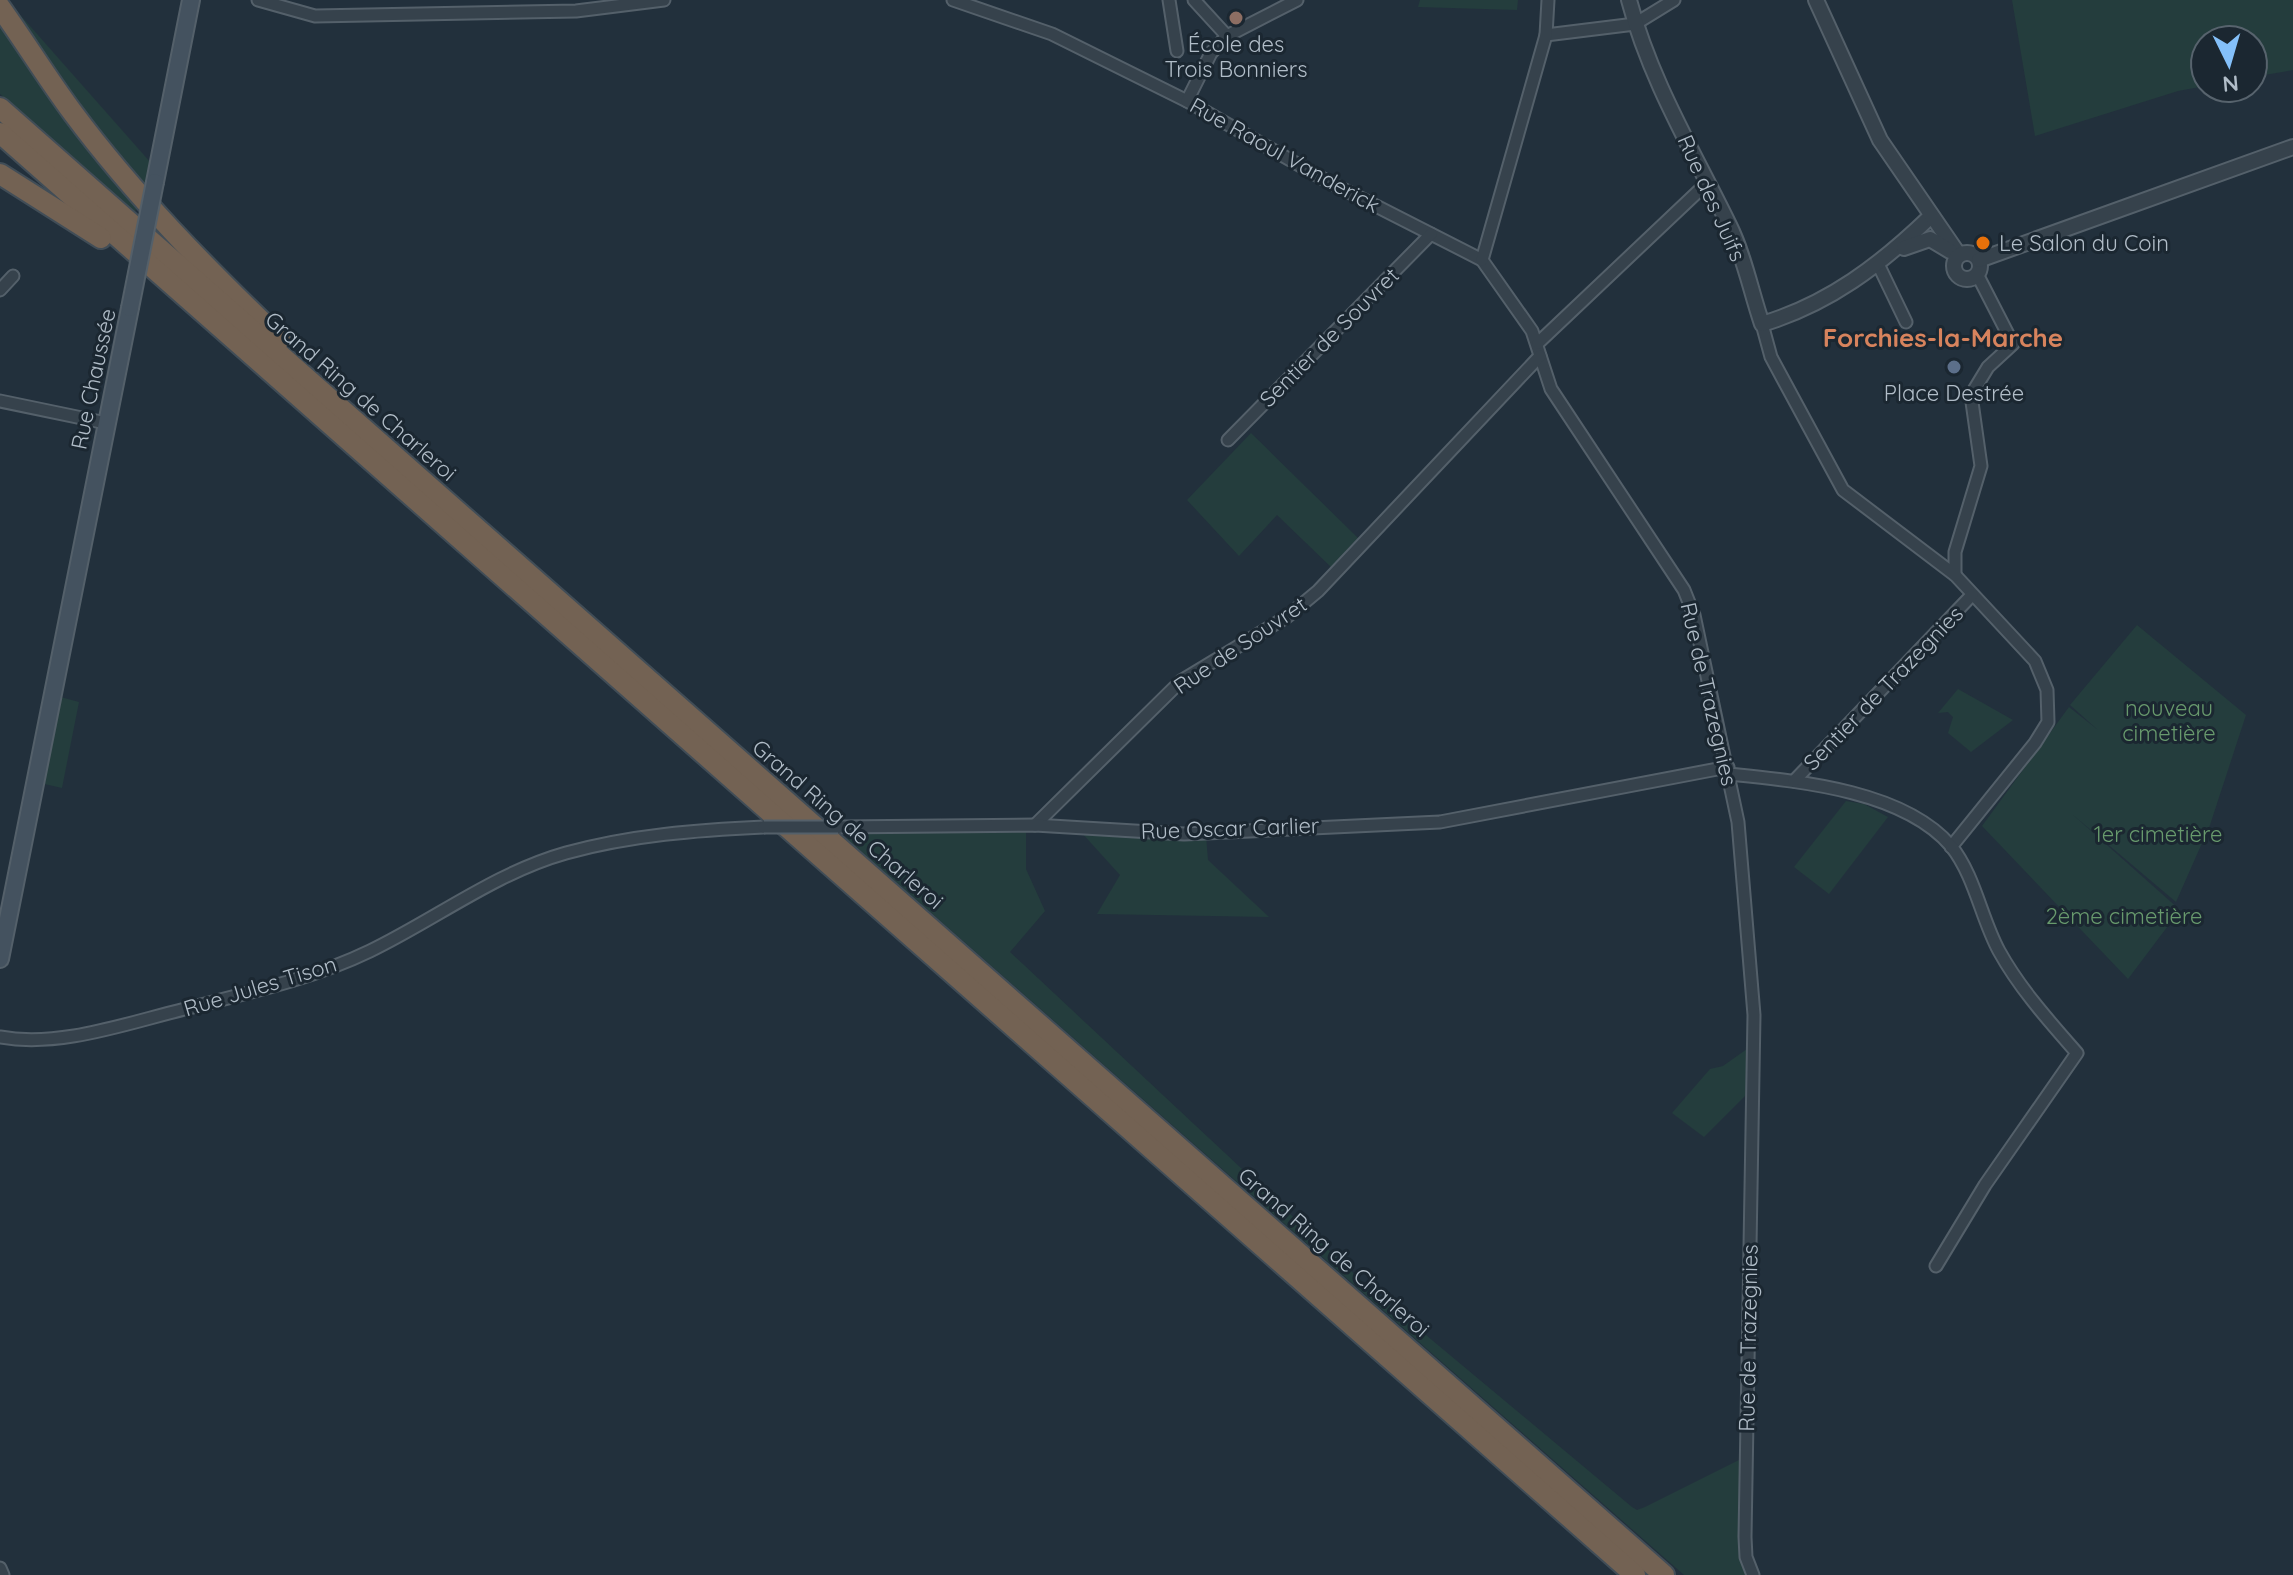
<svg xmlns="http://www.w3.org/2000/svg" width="2293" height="1575" viewBox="0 0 2293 1575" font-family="Quicksand,sans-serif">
  <rect width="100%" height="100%" fill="#22303c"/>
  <g fill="#243d3d">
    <path d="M7,0l144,163 -6,24 -41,-49z"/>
    <path d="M1420,0h98l-1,10 -99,-3z"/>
    <path d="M2012,0h281v70l-40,7v-37h-48v46l-27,5 -143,45z"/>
    <path d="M0,17l140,186 -6,10 -134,-119z"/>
    <path d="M1251,433l107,105 -27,29 -54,-52 -38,41 -52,-56z"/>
    <path d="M2137,625l109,90 -36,110 -34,77 -104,-88 108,96 -52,69 -146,-153 87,-119 29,23 -28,-25z"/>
    <path d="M1958,689l55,31 -42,32 -23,-19 5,-16 -5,-5 -10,1z"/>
    <path d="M57,696l22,6 -17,86 -22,-5z"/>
    <path d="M1846,801l18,3 24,13 -59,77 -35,-27z"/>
    <path d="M1026,832v37l19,42 -35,41 356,333 266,222 5,3 8,-3 98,-49 -3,59 8,58h-64l-837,-736v-3h17v-3z"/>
    <path d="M1081,832l48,5 77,-1 2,24 61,57 -172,-3 23,-39z"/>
    <path d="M1747,1049l2,43 -45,45 -32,-24 38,-44 13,-3z"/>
  </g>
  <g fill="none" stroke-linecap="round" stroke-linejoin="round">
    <defs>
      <g id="minor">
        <path d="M258,0l57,16 261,-5 88,-11"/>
        <path d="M953,0l99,34 135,67 140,80 155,79 50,71 19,58 133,201 10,25 44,207 16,193 -9,522 1,20 7,18"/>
        <path d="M1169,0l8,51"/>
        <path d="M1194,0l33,36"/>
        <path d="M1546,35l89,-11 39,-24"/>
        <path d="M1187,101l24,-48 16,-17 70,-36"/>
        <path d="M1482,260l64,-225 2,-35"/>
        <path d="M1878,264l28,58"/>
        <path d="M0,290l13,-14"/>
        <path d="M1762,324l9,33 72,133 112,85 80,86 12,29 1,32 -13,21 -84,104"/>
        <path d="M1538,343l168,-159"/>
        <path d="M0,401l106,22"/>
        <path d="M1228,440l203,-206"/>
        <path d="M1955,575v-23l26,-86 -10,-71 17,-28 25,-23 -36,-70"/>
        <path d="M1729,774c68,7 174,16 222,72 24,30 30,72 48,105 21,38 50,70 78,102l-92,132 -49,81"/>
        <path d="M1794,781l178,-186"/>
        <path d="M1035,825l146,-144 107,-65 30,-25 222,-235"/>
        <path d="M838,827l197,-2 149,9 256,-12 288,-55"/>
        <path d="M0,1037c60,11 127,-14 185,-28 62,-16 127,-30 185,-58 66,-32 125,-78 196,-98 65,-18 132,-23 198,-26"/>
        <path d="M0,1568l3,7"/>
      </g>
      <g id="tertiary">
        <path d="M1629,0c21,80 64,151 100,225 15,30 22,67 33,99 67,-20 118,-59 168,-107"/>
        <path d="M1816,0l64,140 79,115"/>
        <path d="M1904,248l26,-9 20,12"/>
        <circle cx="1967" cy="266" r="13"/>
        <path d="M1979,260l314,-113"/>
      </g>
      <g id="secondary">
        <path d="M155,182l36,-182"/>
        <path d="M0,959l130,-651"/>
      </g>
      <g id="motorway">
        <path d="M0,7c25,35 47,71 73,106 61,82 133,155 207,226"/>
        <path d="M0,108l1664,1467"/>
        <path d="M0,133l1635,1442"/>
        <path d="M0,174l101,64"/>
      </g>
    </defs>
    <use href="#minor" stroke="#54606a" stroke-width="15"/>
    <use href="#tertiary" stroke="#54606a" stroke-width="18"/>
    <use href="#secondary" stroke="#54606a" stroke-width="20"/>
    <use href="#motorway" stroke="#414d57" stroke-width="24"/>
    <use href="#minor" stroke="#36424c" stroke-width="11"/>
    <use href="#tertiary" stroke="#36424c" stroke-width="14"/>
    <use href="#secondary" stroke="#44525f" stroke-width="16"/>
    <use href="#motorway" stroke="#736253" stroke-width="20"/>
    <defs>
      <path id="minor-bridge" d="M764,827h74"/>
      <path id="secondary-bridge" d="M130,308l25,-126"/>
    </defs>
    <use href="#minor-bridge" stroke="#54606a" stroke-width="15" stroke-linecap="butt"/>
    <use href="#secondary-bridge" stroke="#54606a" stroke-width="20" stroke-linecap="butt"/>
    <use href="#minor-bridge" stroke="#36424c" stroke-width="11"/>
    <use href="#secondary-bridge" stroke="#44525f" stroke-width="16"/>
  </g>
  <circle fill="#8d6e63" stroke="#1b2731" stroke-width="3" cx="1236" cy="18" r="8"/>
  <circle fill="#e8710a" stroke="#1b2731" stroke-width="3" cx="1983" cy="243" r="8"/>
  <circle fill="#5c6f8a" stroke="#1b2731" stroke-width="3" cx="1954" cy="367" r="8"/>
  <g text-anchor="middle" stroke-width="6" stroke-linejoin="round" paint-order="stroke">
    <g font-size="22" fill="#b1bdc8" stroke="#1b2731">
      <text x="1236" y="52">École des<tspan x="1236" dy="25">Trois Bonniers</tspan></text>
      <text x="1999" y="251" text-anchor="start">Le Salon du Coin</text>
      <text x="1954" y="401">Place Destrée</text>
    </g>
    <g font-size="22" fill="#b1bdc8" stroke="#1b2731">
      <text transform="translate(1285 155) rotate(29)" y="8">Rue Raoul Vanderick</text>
      <text transform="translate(1712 198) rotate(66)" y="8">Rue des Juifs</text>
      <text transform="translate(1329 337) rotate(-45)" y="8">Sentier de Souvret</text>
      <text transform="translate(93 379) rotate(-78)" y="8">Rue Chaussée</text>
      <text transform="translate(361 396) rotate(41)" y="8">Grand Ring de Charleroi</text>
      <text transform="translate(1240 645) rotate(-34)" y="8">Rue de Souvret</text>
      <text transform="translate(1883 688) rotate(-46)" y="8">Sentier de Trazegnies</text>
      <text transform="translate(1709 694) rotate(77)" y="8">Rue de Trazegnies</text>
      <text transform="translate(848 824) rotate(41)" y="8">Grand Ring de Charleroi</text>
      <text transform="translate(1230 828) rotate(-2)" y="8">Rue Oscar Carlier</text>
      <text transform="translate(260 986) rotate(-17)" y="8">Rue Jules Tison</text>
      <text transform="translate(1334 1252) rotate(41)" y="8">Grand Ring de Charleroi</text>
      <text transform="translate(1748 1338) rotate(-89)" y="8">Rue de Trazegnies</text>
    </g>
    <g font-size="22" fill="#689a6d" stroke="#1b2731">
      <text x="2169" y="716">nouveau<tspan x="2169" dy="25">cimetière</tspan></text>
      <text x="2158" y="842">1er cimetière</text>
      <text x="2124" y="924">2ème cimetière</text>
    </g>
    <g font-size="26" font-weight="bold" fill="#d7835d" stroke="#1b2731">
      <text x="1943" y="347">Forchies-la-Marche</text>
    </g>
  </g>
  <g transform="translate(2229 64) rotate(175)"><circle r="38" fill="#1b2731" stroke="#57636d" stroke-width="2"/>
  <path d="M0-6L14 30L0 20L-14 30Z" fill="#84c0fa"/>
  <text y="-12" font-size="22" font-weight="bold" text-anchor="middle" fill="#b1bdc8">N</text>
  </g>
</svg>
